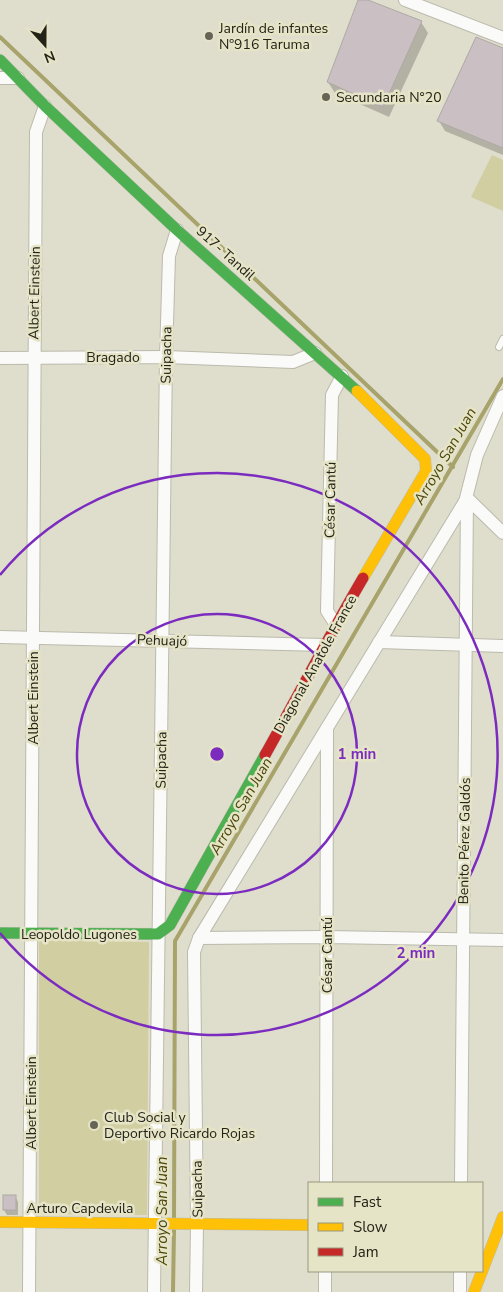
<svg xmlns="http://www.w3.org/2000/svg" width="503" height="1292" viewBox="0 0 503 1292" font-family="'Nunito Sans',sans-serif">
  <rect width="100%" height="100%" fill="#dfdecd"/>
  <g fill="#d1cea2">
    <path d="M492,155l11,5v51l-32,-14z"/>
    <path d="M39,940l110,2 -2,273 -108,-1z"/>
  </g>
  <g fill="#0003">
    <path d="M359,0h6l56,22 7,11 -39,84 -54,-24 -7,-11z"/>
    <path d="M503,49v106l-58,-24 -6,-10z"/>
    <path d="M15,1196l3,6v13h-11l-3,-5z"/>
  </g>
  <g fill="none" stroke-linecap="round" stroke-linejoin="round">
    <g stroke="#a8a36a" stroke-width="4">
      <path d="M0,37l453,430"/>
      <path d="M174,1218l1,-277 328,-562"/>
      <path d="M173,1292l1,-62"/>
    </g>
  </g>
  <g fill="#cabfc2" stroke="#aea9a6">
    <path d="M358,0h10l54,21 -39,86 -56,-25z"/>
    <path d="M476,37l27,11v100l-66,-27z"/>
    <rect x="3" y="1195" width="13" height="15"/>
  </g>
  <g fill="none" stroke-linecap="round" stroke-linejoin="round">
    <defs>
      <path id="lane" d="M499,347l4,-8"/>
      <g id="street">
        <path d="M405,0l98,38"/>
        <path d="M0,78h18"/>
        <path d="M0,358l166,-1 127,5 22,-9"/>
        <path d="M467,498l36,35"/>
        <path d="M465,502l12,-47 26,-59"/>
        <path d="M336,625l-9,-14 5,-216 10,-19"/>
        <path d="M0,637l324,8"/>
        <path d="M379,642l124,4"/>
        <path d="M199,938l128,-1 176,3"/>
        <path d="M326,1183l1,-455"/>
        <path d="M461,1183l6,-685"/>
        <path d="M29,1292l7,-1160 9,-26"/>
        <path d="M154,1292l12,-935 3,-101 8,-26"/>
        <path d="M196,1292l1,-68 -3,-272 5,-14 268,-440"/>
        <path d="M325,1292v-21"/>
        <path d="M460,1292v-21"/>
      </g>
      <g id="fast">
        <path d="M0,60l45,46 132,124 180,161"/>
        <path d="M0,933l158,1 12,-9 95,-170"/>
      </g>
      <g id="slow">
        <path d="M357,391l68,68 1,12 -63,107"/>
        <path d="M0,1222l309,3"/>
        <path d="M474,1292l29,-75"/>
      </g>
      <path id="jam" d="M265,755c33,-59 64,-119 98,-177"/>
    </defs>
    <use href="#lane" stroke="#bbbaad" stroke-width="8"/>
    <use href="#street" stroke="#bbbaad" stroke-width="14"/>
    <use href="#fast" stroke="#bbbaad" stroke-width="12"/>
    <use href="#slow" stroke="#bbbaad" stroke-width="12"/>
    <use href="#jam" stroke="#bbbaad" stroke-width="12"/>
    <use href="#lane" stroke="#fafaf8" stroke-width="6"/>
    <use href="#street" stroke="#fafaf8" stroke-width="12"/>
    <use href="#fast" stroke="#4caf50" stroke-width="11"/>
    <use href="#slow" stroke="#ffc107" stroke-width="11"/>
    <use href="#jam" stroke="#c62828" stroke-width="11"/>
  </g>
  <g fill="none" stroke="#7b2cbf" stroke-width="2.5">
    <circle cx="217" cy="754" r="140"/>
    <path d="M0 575A281 281 0 1 1 0 933"/>
  </g>
  <g fill="#656457" stroke="#e6e4c6" stroke-width="2">
    <circle cx="209" cy="36" r="5"/>
    <circle cx="326" cy="97" r="5"/>
    <circle cx="94" cy="1125" r="5"/>
  </g>
  <g text-anchor="middle" stroke-width="5" stroke-linejoin="round" paint-order="stroke">
    <g font-size="14" fill="#232318" stroke="#e6e4c6" text-anchor="start">
      <text x="219" y="33">Jardín de infantes<tspan x="219" dy="16">Nº916 Taruma</tspan></text>
      <text x="336" y="102">Secundaria N°20</text>
      <text x="104" y="1122">Club Social y<tspan x="104" dy="16">Deportivo Ricardo Rojas</tspan></text>
    </g>
    <g font-size="14" fill="#232318" stroke="#e6e4c6">
      <text transform="translate(226 253) rotate(42)" y="5">917- Tandil</text>
      <text transform="translate(34 293) rotate(-89)" y="5">Albert Einstein</text>
      <text transform="translate(166 355) rotate(-89)" y="5">Suipacha</text>
      <text x="113" y="362">Bragado</text>
      <text transform="translate(330 500) rotate(-89)" y="5">César Cantú</text>
      <text transform="translate(162 640) rotate(2)" y="5">Pehuajó</text>
      <text transform="translate(315 664) rotate(-61)" y="5">Diagonal Anatole France</text>
      <text transform="translate(33 698) rotate(-90)" y="5">Albert Einstein</text>
      <text transform="translate(161 760) rotate(-89)" y="5">Suipacha</text>
      <text transform="translate(464 841) rotate(-89)" y="5">Benito Pérez Galdós</text>
      <text x="79" y="939">Leopoldo Lugones</text>
      <text transform="translate(327 955) rotate(-90)" y="5">César Cantú</text>
      <text transform="translate(31 1103) rotate(-90)" y="5">Albert Einstein</text>
      <text transform="translate(197 1189) rotate(-91)" y="5">Suipacha</text>
      <text x="80" y="1213">Arturo Capdevila</text>
    </g>
    <g font-size="15" font-style="italic" fill="#4c460c" stroke="#e6e4c6">
      <text transform="translate(445 456) rotate(-60)" y="5">Arroyo San Juan</text>
      <text transform="translate(241 806) rotate(-60)" y="5">Arroyo San Juan</text>
      <text transform="translate(162 1211) rotate(-90)" y="5">Arroyo San Juan</text>
    </g>
  </g>
  <circle cx="217" cy="754" r="8" fill="#7b2cbf" stroke="#e6e4c6" stroke-width="2.5"/>
  <g font-size="15" text-anchor="middle" font-weight="bold" fill="#7b2cbf" stroke="#e6e4c6" stroke-width="5" stroke-linejoin="round" paint-order="stroke">
    <text x="357" y="759">1 min</text>
    <text x="416" y="958">2 min</text>
  </g>
  <rect x="308" y="1182" width="175" height="90" fill="#e6e4c6" stroke="#989780"/>
  <rect x="318" y="1198" width="25" height="8" fill="#4caf50" stroke="#989780"/>
  <text x="353" y="1207" font-size="15" fill="#232318">Fast</text>
  <rect x="318" y="1223" width="25" height="8" fill="#ffc107" stroke="#989780"/>
  <text x="353" y="1232" font-size="15" fill="#232318">Slow</text>
  <rect x="318" y="1248" width="25" height="8" fill="#c62828" stroke="#989780"/>
  <text x="353" y="1257" font-size="15" fill="#232318">Jam</text>
  <g transform="translate(45 45) rotate(159)" stroke="#e6e4c6" stroke-width="4" paint-order="stroke">
  <path d="M0-4L9 19L0 12L-9 19Z" fill="#232318"/>
  <text y="-8" font-size="14" font-weight="bold" text-anchor="middle" fill="#232318">N</text>
  </g>
</svg>
